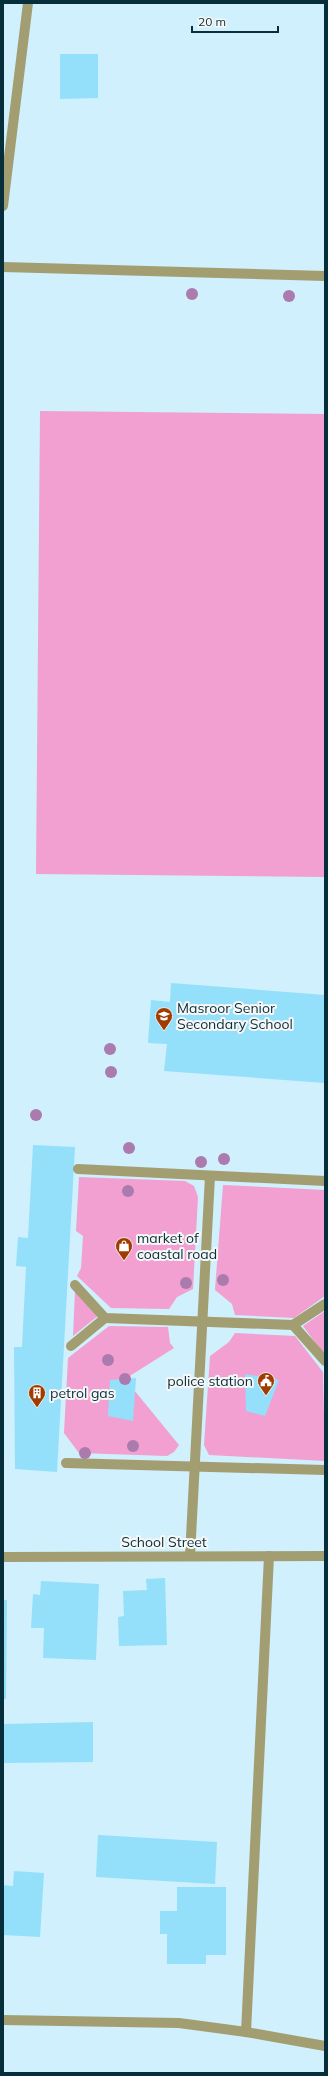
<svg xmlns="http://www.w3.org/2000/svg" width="328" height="2076" viewBox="0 0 328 2076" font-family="Mulish,sans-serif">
  <rect width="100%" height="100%" fill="#cff0fc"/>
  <g fill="#f1a0d1">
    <path d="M40,411l285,3v463l-289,-3z"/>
    <path d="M79,1177l106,4 9,5 4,11 -5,92 -16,8 -8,12 -58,-1 -34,-32 4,-8 2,-32 -7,-5z"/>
    <path d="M223,1185l102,5v106l-31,22 -59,-3 -3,-11 -17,-14z"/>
    <path d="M75,1291l24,24 -26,21z"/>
    <path d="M325,1311v45l-22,-30z"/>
    <path d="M109,1326l59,1 2,16 4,5 -49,31 54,66 -5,7 -7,4 -88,-3 -15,-20 4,-75z"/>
    <path d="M235,1333l60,3 28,36 2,89 -116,-6 -5,-10 6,-89 19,-14z"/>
  </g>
  <g fill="#94dffa">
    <path d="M60,54h38v44l-38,1z"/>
    <path d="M171,983l154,12v88l-161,-12 3,-27 -19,-1 3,-43 19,2z"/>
    <path d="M33,1145l42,2 -18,325 -42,-3 -1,-122h8l4,-80 -10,-1 2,-29 10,1z"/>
    <path d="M245,1374l34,6 -14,36 -19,-5z"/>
    <path d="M136,1378l-3,43 -25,-5 2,-36z"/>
    <path d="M165,1578l2,67 -48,1 -1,-29 6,-1 -1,-25 24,-1 -1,-11z"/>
    <path d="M41,1581l58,3 -3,76 -53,-2 1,-30h-13l2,-34 7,1z"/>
    <path d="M3,1600h4l-1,99h-3z"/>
    <path d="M93,1722v40l-90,1v-39z"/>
    <path d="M98,1835l119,7 -2,42 -119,-7z"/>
    <path d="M14,1871l30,2 -4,64 -37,-2v-50l10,1z"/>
    <path d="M177,1887h49v68h-20v9h-39v-30h-7v-23h17z"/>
  </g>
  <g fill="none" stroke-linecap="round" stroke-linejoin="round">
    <g stroke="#a39e71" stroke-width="10">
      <path d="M3,206l25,-203"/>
      <path d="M3,267l322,9"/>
      <path d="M78,1169l247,12"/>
      <path d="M75,1285l30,33 188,7 32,-21"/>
      <path d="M293,1325l32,36"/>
      <path d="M71,1346l34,-28"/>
      <path d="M66,1463l259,7"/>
      <path d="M190,1556l20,-380"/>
      <path d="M3,1557l322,-1"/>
      <path d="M3,2020l176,3 67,9 79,14"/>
      <path d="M246,2032l23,-476"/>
    </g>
  </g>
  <g fill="#ab7bad">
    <circle cx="192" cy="294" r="6"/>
    <circle cx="289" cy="296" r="6"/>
    <circle cx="110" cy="1049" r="6"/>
    <circle cx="111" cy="1072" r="6"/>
    <circle cx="36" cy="1115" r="6"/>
    <circle cx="129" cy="1148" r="6"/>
    <circle cx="224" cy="1159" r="6"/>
    <circle cx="201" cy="1162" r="6"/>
    <circle cx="128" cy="1191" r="6"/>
    <circle cx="125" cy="1249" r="6"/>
    <circle cx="223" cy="1280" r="6"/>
    <circle cx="186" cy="1283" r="6"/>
    <circle cx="108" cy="1360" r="6"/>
    <circle cx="125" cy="1379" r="6"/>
    <circle cx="133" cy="1446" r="6"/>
    <circle cx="85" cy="1453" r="6"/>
  </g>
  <defs>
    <symbol id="school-pin" viewBox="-11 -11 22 30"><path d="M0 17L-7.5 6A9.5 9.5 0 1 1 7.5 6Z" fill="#9f3c02" stroke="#f7f7f7"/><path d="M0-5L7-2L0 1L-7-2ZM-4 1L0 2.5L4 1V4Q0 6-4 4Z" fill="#fff"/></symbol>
    <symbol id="shop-pin" viewBox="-11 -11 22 30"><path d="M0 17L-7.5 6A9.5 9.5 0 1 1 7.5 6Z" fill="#9f3c02" stroke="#f7f7f7"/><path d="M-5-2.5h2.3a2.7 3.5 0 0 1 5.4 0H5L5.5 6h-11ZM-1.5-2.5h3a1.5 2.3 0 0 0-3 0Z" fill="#fff"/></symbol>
    <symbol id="civic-pin" viewBox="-11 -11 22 30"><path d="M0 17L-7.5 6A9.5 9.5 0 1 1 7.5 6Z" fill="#9f3c02" stroke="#f7f7f7"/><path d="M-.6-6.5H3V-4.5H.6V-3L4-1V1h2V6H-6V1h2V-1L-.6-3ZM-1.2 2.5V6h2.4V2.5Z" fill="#fff"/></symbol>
    <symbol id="building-pin" viewBox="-11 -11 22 30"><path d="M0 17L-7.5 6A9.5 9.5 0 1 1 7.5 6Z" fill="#9f3c02" stroke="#f7f7f7"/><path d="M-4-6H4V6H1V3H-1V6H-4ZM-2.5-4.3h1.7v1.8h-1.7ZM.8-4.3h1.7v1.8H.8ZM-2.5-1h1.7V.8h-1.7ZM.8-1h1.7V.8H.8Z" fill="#fff"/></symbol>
  </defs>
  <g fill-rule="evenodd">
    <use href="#school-pin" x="154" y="1006" width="20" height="27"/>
    <use href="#shop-pin" x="114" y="1236" width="20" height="27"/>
    <use href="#civic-pin" x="256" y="1371" width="20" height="27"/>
    <use href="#building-pin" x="27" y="1383" width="20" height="27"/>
  </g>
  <g text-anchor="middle" stroke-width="4" stroke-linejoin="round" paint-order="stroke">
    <g font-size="14" fill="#072f3b" stroke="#f7f7f7" text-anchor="start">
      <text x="177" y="1013">Masroor Senior<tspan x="177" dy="16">Secondary School</tspan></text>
      <text x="137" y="1243">market of<tspan x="137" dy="16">coastal road</tspan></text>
      <text x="253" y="1386" text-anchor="end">police station</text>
      <text x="50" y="1398">petrol gas</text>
    </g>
    <g font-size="14" fill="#072f3b" stroke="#f7f7f7">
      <text x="164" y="1547">School Street</text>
    </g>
  </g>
  <rect width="328" height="2076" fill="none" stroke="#072f3b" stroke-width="8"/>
  <path d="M192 26v6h86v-6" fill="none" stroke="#072f3b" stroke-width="2"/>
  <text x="198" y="26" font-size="12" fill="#072f3b" stroke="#f7f7f7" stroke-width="3" paint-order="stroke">20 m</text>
</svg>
